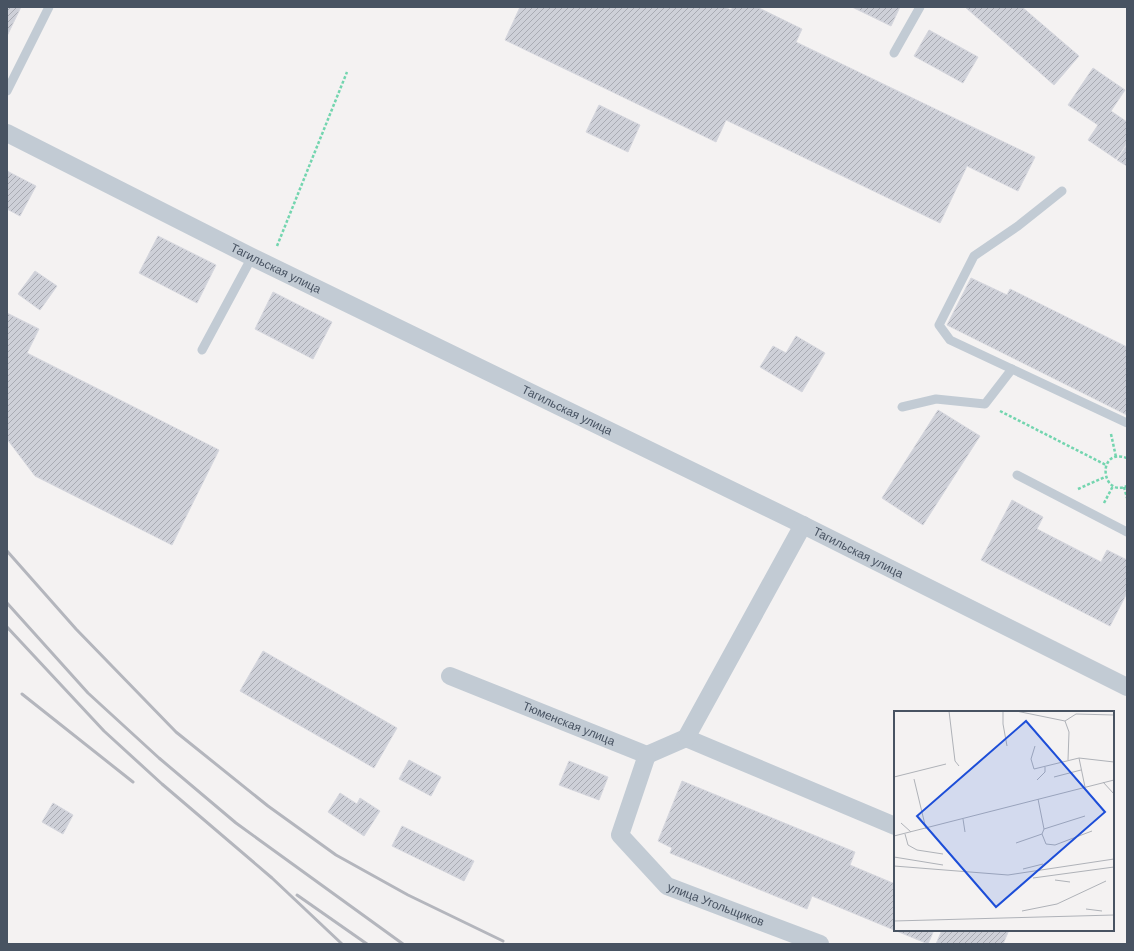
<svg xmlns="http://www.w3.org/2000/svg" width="1134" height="951" viewBox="0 0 1134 951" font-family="Arial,sans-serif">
  <defs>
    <pattern id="building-hatch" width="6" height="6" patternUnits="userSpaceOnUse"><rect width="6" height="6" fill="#ced0d8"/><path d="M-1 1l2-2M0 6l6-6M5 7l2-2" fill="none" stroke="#a9abb3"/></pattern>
  </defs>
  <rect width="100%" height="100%" fill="#f4f2f2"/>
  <g fill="url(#building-hatch)" stroke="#d6d7de">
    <path d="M7,7h14l-14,29z"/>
    <path d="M520,7h204l7,3 2,-3h24l45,22 -6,13 239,115 -17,34 -51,-25 -27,57 -214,-103 -10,22 -211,-102z"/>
    <path d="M852,7h48l-9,19z"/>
    <path d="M965,7h57l57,49 -25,29z"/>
    <path d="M929,30l49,27 -15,26 -49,-27z"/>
    <path d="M1093,68l32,22 -14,21 16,11v21l-11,16 -28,-19 10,-15 -30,-20z"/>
    <path d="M599,105l41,20 -12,27 -42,-20z"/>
    <path d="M1127,145v21l-10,-6z"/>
    <path d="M7,171l29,15 -16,30 -13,-7z"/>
    <path d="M158,236l58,29 -19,38 -58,-30z"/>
    <path d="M35,271l22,15 -17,24 -22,-16z"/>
    <path d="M971,278l36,17 3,-6 117,58v68l-180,-90z"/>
    <path d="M273,292l59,30 -19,37 -58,-30z"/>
    <path d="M7,313l32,16 -12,24 192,97 -47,95 -137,-69 -28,-37z"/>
    <path d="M796,336l29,17 -23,39 -42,-25 13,-21 13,7z"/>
    <path d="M938,410l42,26 -57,89 -41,-27z"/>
    <path d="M1012,500l31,17 -6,12 64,33 6,-12 20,10v33l-17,33 -129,-66z"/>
    <path d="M263,651l134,77 -23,40 -134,-77z"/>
    <path d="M409,760l32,17 -10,19 -32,-17z"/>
    <path d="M569,761l39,16 -9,23 -40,-15z"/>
    <path d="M682,781l173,71 -5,13 45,19v46h39l-6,14 -116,-48 -5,13 -137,-56 2,-5 -14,-7z"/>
    <path d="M340,793l17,11 3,-6 20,13 -16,25 -36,-24z"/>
    <path d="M53,803l20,12 -10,19 -21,-12z"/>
    <path d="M402,826l72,35 -10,20 -72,-35z"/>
    <path d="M942,930h67l-6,14h-67z"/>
  </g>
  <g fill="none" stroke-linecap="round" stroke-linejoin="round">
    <g stroke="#73d5af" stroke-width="2.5" stroke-dasharray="3 2" stroke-linecap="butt">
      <path d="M277,246l70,-174"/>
      <path d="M1000,411l106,54"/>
      <path d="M1111,434l5,23"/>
      <path d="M1127,458c-31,-11 -26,40 0,28"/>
      <path d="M1124,487l3,11"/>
      <path d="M1078,489l27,-12"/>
      <path d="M1104,503l9,-17"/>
    </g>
    <g stroke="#c2cbd4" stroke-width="9">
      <path d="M894,53l26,-46"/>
      <path d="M7,91l42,-84"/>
      <path d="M1062,191l-44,35 -44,30 -35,69 11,15 177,83"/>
      <path d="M202,350l50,-93"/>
      <path d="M902,407l34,-8 49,5 27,-35"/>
      <path d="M1017,475l110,57"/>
    </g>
    <g stroke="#c2cbd4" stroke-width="18">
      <path id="s1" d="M7,133l245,124 551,268 324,162"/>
      <path id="s2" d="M450,676l197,79 39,-17 209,88"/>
      <path d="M686,738l117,-213"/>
      <path id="s3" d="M647,755l-27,80 47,51 153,58"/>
    </g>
    <g stroke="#b4b6bd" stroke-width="3">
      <path d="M7,551l69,78 100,103 92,74 68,49 72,40 95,46"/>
      <path d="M7,603l81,90 71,65 77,65 167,121"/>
      <path d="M7,627l97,104 58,53 110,94 70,66"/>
      <path d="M22,694l111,88"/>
      <path d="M297,895l70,49"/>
    </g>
  </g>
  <g text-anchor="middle" stroke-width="4" stroke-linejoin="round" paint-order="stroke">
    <g font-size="12" fill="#485362" stroke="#fff">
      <text dy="4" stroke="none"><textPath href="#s1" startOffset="301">Тагильская улица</textPath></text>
      <text dy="4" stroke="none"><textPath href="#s1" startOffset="625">Тагильская улица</textPath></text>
      <text dy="4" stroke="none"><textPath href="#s1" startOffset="949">Тагильская улица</textPath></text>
      <text dy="4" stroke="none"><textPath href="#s2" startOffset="128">Тюменская улица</textPath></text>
      <text dy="4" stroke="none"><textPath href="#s3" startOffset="206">улица Угольщиков</textPath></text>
    </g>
  </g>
  <g transform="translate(894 711)">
    <rect width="220" height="220" fill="#f4f2f2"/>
    <path fill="none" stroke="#afb2b8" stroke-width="1" d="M55,0l6,50 4,5M109,0v13l4,22M122,0l49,10 4,11 -1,28M171,10l11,-7 38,1M141,35l-4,13 3,10 45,-11 6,29M185,47l35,4M0,66l52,-13M160,66l27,-7M20,68l12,50M143,69l8,-8v-5M209,71l11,12M144,88l6,30M69,108l2,13M7,112l10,9M11,123l3,11 9,5 26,4M148,123l4,10 9,1 37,-14M0,125l220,-56M122,132l26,-9 2,-5 41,-13M0,146l49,8M0,155l114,9 106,-16M129,158l20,-5M139,167l81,-11M161,169l15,2M192,198l16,2M128,200l35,-7 49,-23M0,210l220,-6"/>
    <path fill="#1d4ed8" fill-opacity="0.15" stroke="#1d4ed8" stroke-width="2" d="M132,10l79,91 -109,95 -79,-91z"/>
    <rect width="220" height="220" fill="none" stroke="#485362" stroke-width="2"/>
  </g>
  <rect width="1134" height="951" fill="none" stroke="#485362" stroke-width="16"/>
</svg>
